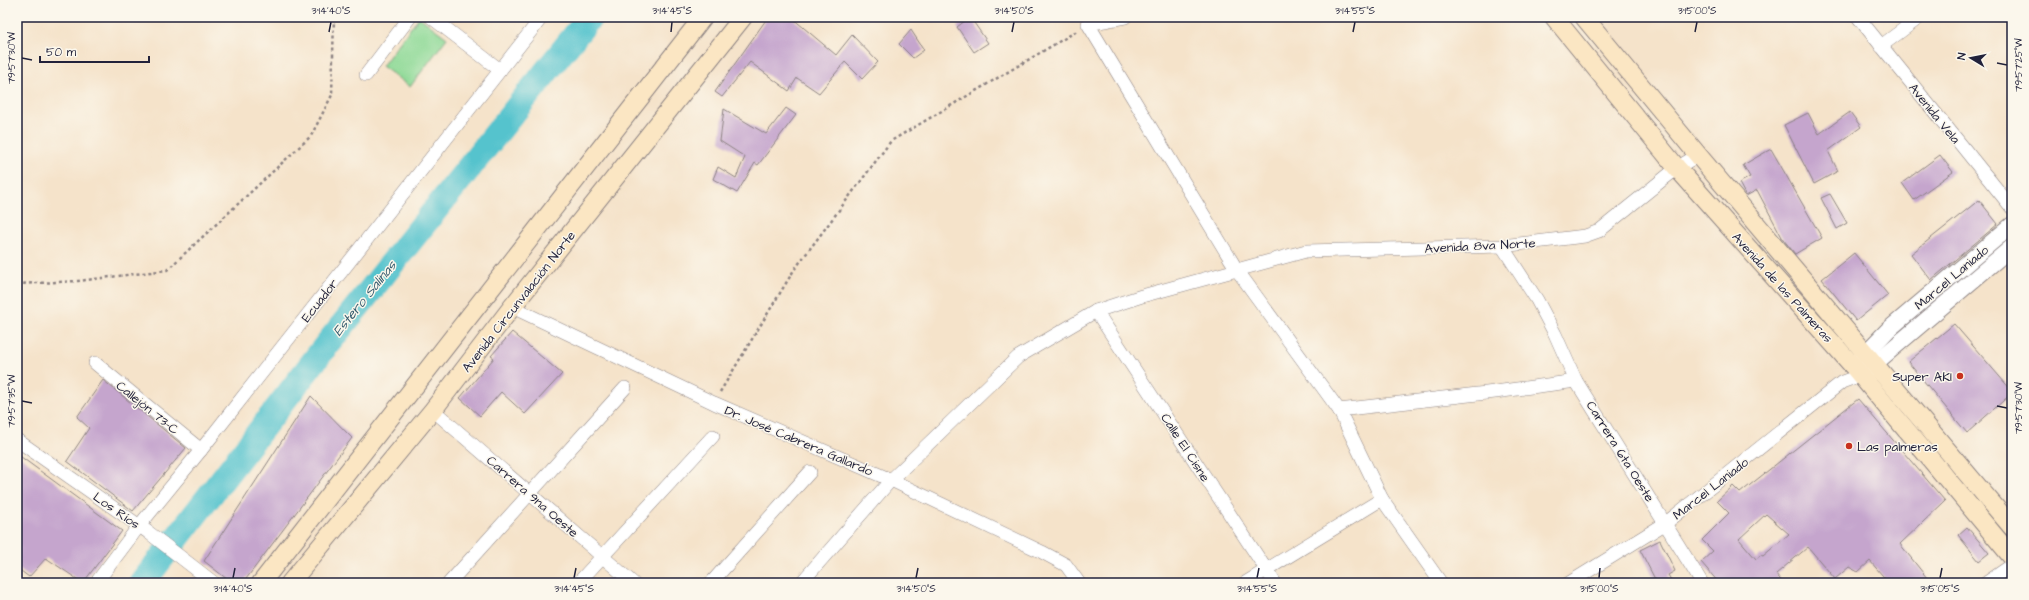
<svg xmlns="http://www.w3.org/2000/svg" width="2029" height="600" viewBox="0 0 2029 600" font-family="'Architects Daughter',sans-serif">
  <rect width="100%" height="100%" fill="#fbf7ec"/>
  <filter id="ink" filterUnits="userSpaceOnUse"><feTurbulence type="fractalNoise" baseFrequency=".025" numOctaves="2"/><feDisplacementMap in="SourceGraphic" scale="8" xChannelSelector="R" yChannelSelector="G"/><feConvolveMatrix kernelMatrix="1 2 1 2 8 2 1 2 1" color-interpolation-filters="sRGB"/></filter>
  <filter id="wash" filterUnits="userSpaceOnUse"><feTurbulence type="fractalNoise" baseFrequency=".012" numOctaves="4" result="noise"/><feDisplacementMap in="SourceGraphic" scale="16" xChannelSelector="R" yChannelSelector="G"/><feGaussianBlur stdDeviation="0.9" result="paint"/><feColorMatrix in="noise" values="0 0 0 0 0 0 0 0 0 0 0 0 0 0 0 0 0 1.4 0 .05"/><feComposite in="paint" operator="in"/></filter>
  <g filter="url(#wash)">
    <rect width="100%" height="100%" fill="#f5e3ca"/>
    <path fill="#8ed996" stroke="#587e68" d="M419,17l28,21 -37,49 -28,-21z"/>
    <g fill="none" stroke-linecap="round" stroke-linejoin="round">
      <path stroke="#55c3cd" stroke-width="26" d="M142,583l183,-236 265,-330"/>
    </g>
    <g id="blocks">
      <g fill="#c5a5cd" fill-rule="evenodd">
        <path d="M768,17h23l45,38 16,-20 26,27 -16,17 -17,-17 -26,31 -22,-15 -8,13 -39,-29 -28,35 -7,-5z"/>
        <path d="M970,17l18,26 -14,9 -17,-25z"/>
        <path d="M911,30l13,20 -11,8 -14,-14z"/>
        <path d="M786,108l10,7 -38,50 -3,-2 -18,30 -24,-14 5,-12 18,11 9,-21 -25,-16 4,-32 42,25z"/>
        <path d="M1850,112l11,15 -33,24 10,20 -24,13 -30,-59 24,-12 11,21z"/>
        <path d="M1771,149l51,89 -27,16 -12,-15 -26,-49 -11,6 -7,-13 11,-6 -7,-12z"/>
        <path d="M1940,155l13,17 -39,28 -12,-17z"/>
        <path d="M1830,194l17,29 -10,6 -16,-31z"/>
        <path d="M1979,200l19,24 -67,56 -20,-26z"/>
        <path d="M1854,253l34,42 -32,26 -34,-42z"/>
        <path d="M1954,324l58,67v2l-45,40 -59,-71z"/>
        <path d="M512,332l50,42 -37,40 -24,-22 -21,24 -20,-18 34,-40 -3,-2z"/>
        <path d="M103,380l83,68 -53,63 -66,-50 22,-33 -12,-11z"/>
        <path d="M311,396l41,42 -109,145h-11l-28,-22z"/>
        <path d="M1858,399l87,102 -45,43 31,39h-42l-19,-22 -12,11 -9,-5 -14,12 -27,-32 -32,27 7,9h-64l-18,-21 12,-11 -11,-11 27,-27 -12,-12 16,-15 7,7zM1766,514l23,20 -26,22 -2,-1 -5,4 -17,-20z"/>
        <path d="M17,454l105,77 -39,52 -37,-25 -17,19 -12,-9z"/>
        <path d="M1967,527l22,26 -10,8 -21,-26z"/>
        <path d="M1660,540l15,31 -7,4 5,8h-16l-17,-33z"/>
      </g>
    </g>
  </g>
  <g filter="url(#ink)">
    <use href="#blocks" fill-opacity="0" stroke="#8c8282" stroke-width="1"/>
    <g fill="none" stroke-linecap="round" stroke-linejoin="round">
      <defs>
        <g id="minor">
          <path d="M431,17l69,53"/>
          <path d="M1125,17l-37,7 149,246 102,140 43,89 59,84"/>
          <path d="M1858,17l154,191"/>
          <path d="M1881,46l39,-29"/>
          <path d="M366,75l44,-58"/>
          <path d="M1502,246l35,54 18,34 21,47 126,202"/>
          <path d="M512,307l202,96 177,77 151,72 24,13 13,18"/>
          <path d="M1096,311l179,272"/>
          <path d="M95,363l106,87"/>
          <path d="M433,410l200,173"/>
          <path d="M1339,410l156,-18 81,-11"/>
          <path d="M17,440l131,92 66,51"/>
          <path d="M96,583l43,-57 62,-76 341,-433"/>
          <path d="M449,583l176,-195"/>
          <path d="M578,583l135,-147"/>
          <path d="M711,583l99,-111"/>
          <path d="M801,583l90,-103 127,-123 78,-46 46,-15 164,-45 196,-5 83,-10 14,-5 78,-63 21,-13"/>
          <path d="M1245,583l137,-84"/>
          <path d="M1569,583l97,-60 176,-141 19,-7"/>
          <path d="M1986,583l26,-18"/>
        </g>
        <g id="tertiary">
          <path d="M1857,362l31,-32 124,-105"/>
          <path d="M1865,372l147,-125"/>
        </g>
        <g id="secondary">
          <path d="M1554,17l123,151 176,198 159,191"/>
          <path d="M1584,17l114,138 314,372"/>
          <path d="M261,583l442,-566"/>
          <path d="M290,583l143,-173 79,-103 231,-290"/>
        </g>
      </defs>
      <use href="#minor" stroke="#8c8282" stroke-width="14"/>
      <use href="#tertiary" stroke="#8c8282" stroke-width="18"/>
      <use href="#secondary" stroke="#8c8282" stroke-width="20"/>
      <g stroke="#8c8282" stroke-width="2.5" stroke-dasharray="3 3" stroke-linecap="butt">
        <path d="M17,284l61,-3 89,-11 144,-134 21,-41 2,-78"/>
        <path d="M720,392l74,-122 97,-129 186,-110"/>
      </g>
      <use href="#minor" stroke="#fff" stroke-width="13"/>
      <use href="#tertiary" stroke="#fff" stroke-width="16"/>
      <use href="#secondary" stroke="#fbe6c3" stroke-width="18"/>
    </g>
  </g>
  <path fill="none" stroke="#22223b" stroke-width="1.5" d="M329,32l2,-10M671,32l1,-10M1012,32l2,-10M1353,32l2,-10M1695,32l2,-10M22,58l10,2M1997,63l10,2M22,401l10,2M1997,406l10,2M233,578l2,-10M574,578l2,-10M916,578l2,-10M1257,578l2,-10M1599,578l1,-10M1940,578l2,-10"/>
  <g fill="#c8321e" stroke="#fbf7ec" stroke-width="1.5">
    <circle cx="1960" cy="376" r="4"/>
    <circle cx="1849" cy="446" r="4"/>
  </g>
  <g text-anchor="middle" stroke-width="3" stroke-linejoin="round" paint-order="stroke">
    <g font-size="13" fill="#22223b" stroke="#fbf7ec">
      <text transform="translate(1935 113) rotate(51)" y="5">Avenida Vela</text>
      <text transform="translate(1480 245) rotate(-3)" y="5">Avenida 8va Norte</text>
      <text transform="translate(1951 277) rotate(-40)" y="5">Marcel Laniado</text>
      <text transform="translate(1783 287) rotate(48)" y="5">Avenida de las Palmeras</text>
      <text transform="translate(319 300) rotate(-52)" y="5">Ecuador</text>
      <text transform="translate(518 301) rotate(-52)" y="5">Avenida Circunvalación Norte</text>
      <text transform="translate(148 407) rotate(39)" y="5">Callejón 73-C</text>
      <text transform="translate(799 440) rotate(23)" y="5">Dr. José Cabrera Gallardo</text>
      <text transform="translate(1186 447) rotate(57)" y="5">Calle El Cisne</text>
      <text transform="translate(1621 451) rotate(58)" y="5">Carrera 6ta Oeste</text>
      <text transform="translate(1710 488) rotate(-38)" y="5">Marcel Laniado</text>
      <text transform="translate(533 496) rotate(41)" y="5">Carrera 9na Oeste</text>
      <text transform="translate(117 510) rotate(35)" y="5">Los Ríos</text>
    </g>
    <g font-size="13" fill="#22223b" stroke="#fbf7ec" text-anchor="end">
      <text x="1952" y="381">Super AKI</text>
      <text x="1857" y="451" text-anchor="start">Las palmeras</text>
    </g>
    <g font-size="14" font-style="italic" fill="#345a6e" stroke="#fbf7ec">
      <text transform="translate(364 298) rotate(-51)" y="5">Estero Salinas</text>
    </g>
  </g>
  <rect width="2029" height="600" fill="none" stroke="#fbf7ec" stroke-width="44"/>
  <g transform="translate(1971 58) rotate(280)" stroke="#fbf7ec" stroke-width="3" paint-order="stroke">
  <path d="M0-3L7 15L0 10L-7 15Z" fill="#22223b"/>
  <text y="-6" font-size="11" font-weight="bold" text-anchor="middle" fill="#22223b">N</text>
  </g>
  <path d="M40 56v6h109v-6" fill="none" stroke="#22223b" stroke-width="2"/>
  <text x="46" y="56" font-size="12" fill="#22223b" stroke="#fbf7ec" stroke-width="3" paint-order="stroke">50 m</text>
  <rect x="22" y="22" width="1985" height="556" fill="none" stroke="#22223b" stroke-width="1.5"/>
  <g font-size="10" text-anchor="middle" fill="#22223b">
    <text x="331" y="14">3°14'40"S</text>
    <text x="672" y="14">3°14'45"S</text>
    <text x="1014" y="14">3°14'50"S</text>
    <text x="1355" y="14">3°14'55"S</text>
    <text x="1697" y="14">3°15'00"S</text>
    <text transform="translate(11 58) rotate(-90)" y="4">79°57'30"W</text>
    <text transform="translate(2018 65) rotate(-90)" y="4">79°57'25"W</text>
    <text transform="translate(11 401) rotate(-90)" y="4">79°57'35"W</text>
    <text transform="translate(2018 408) rotate(-90)" y="4">79°57'30"W</text>
    <text x="233" y="592">3°14'40"S</text>
    <text x="574" y="592">3°14'45"S</text>
    <text x="916" y="592">3°14'50"S</text>
    <text x="1257" y="592">3°14'55"S</text>
    <text x="1599" y="592">3°15'00"S</text>
    <text x="1940" y="592">3°15'05"S</text>
  </g>
</svg>
